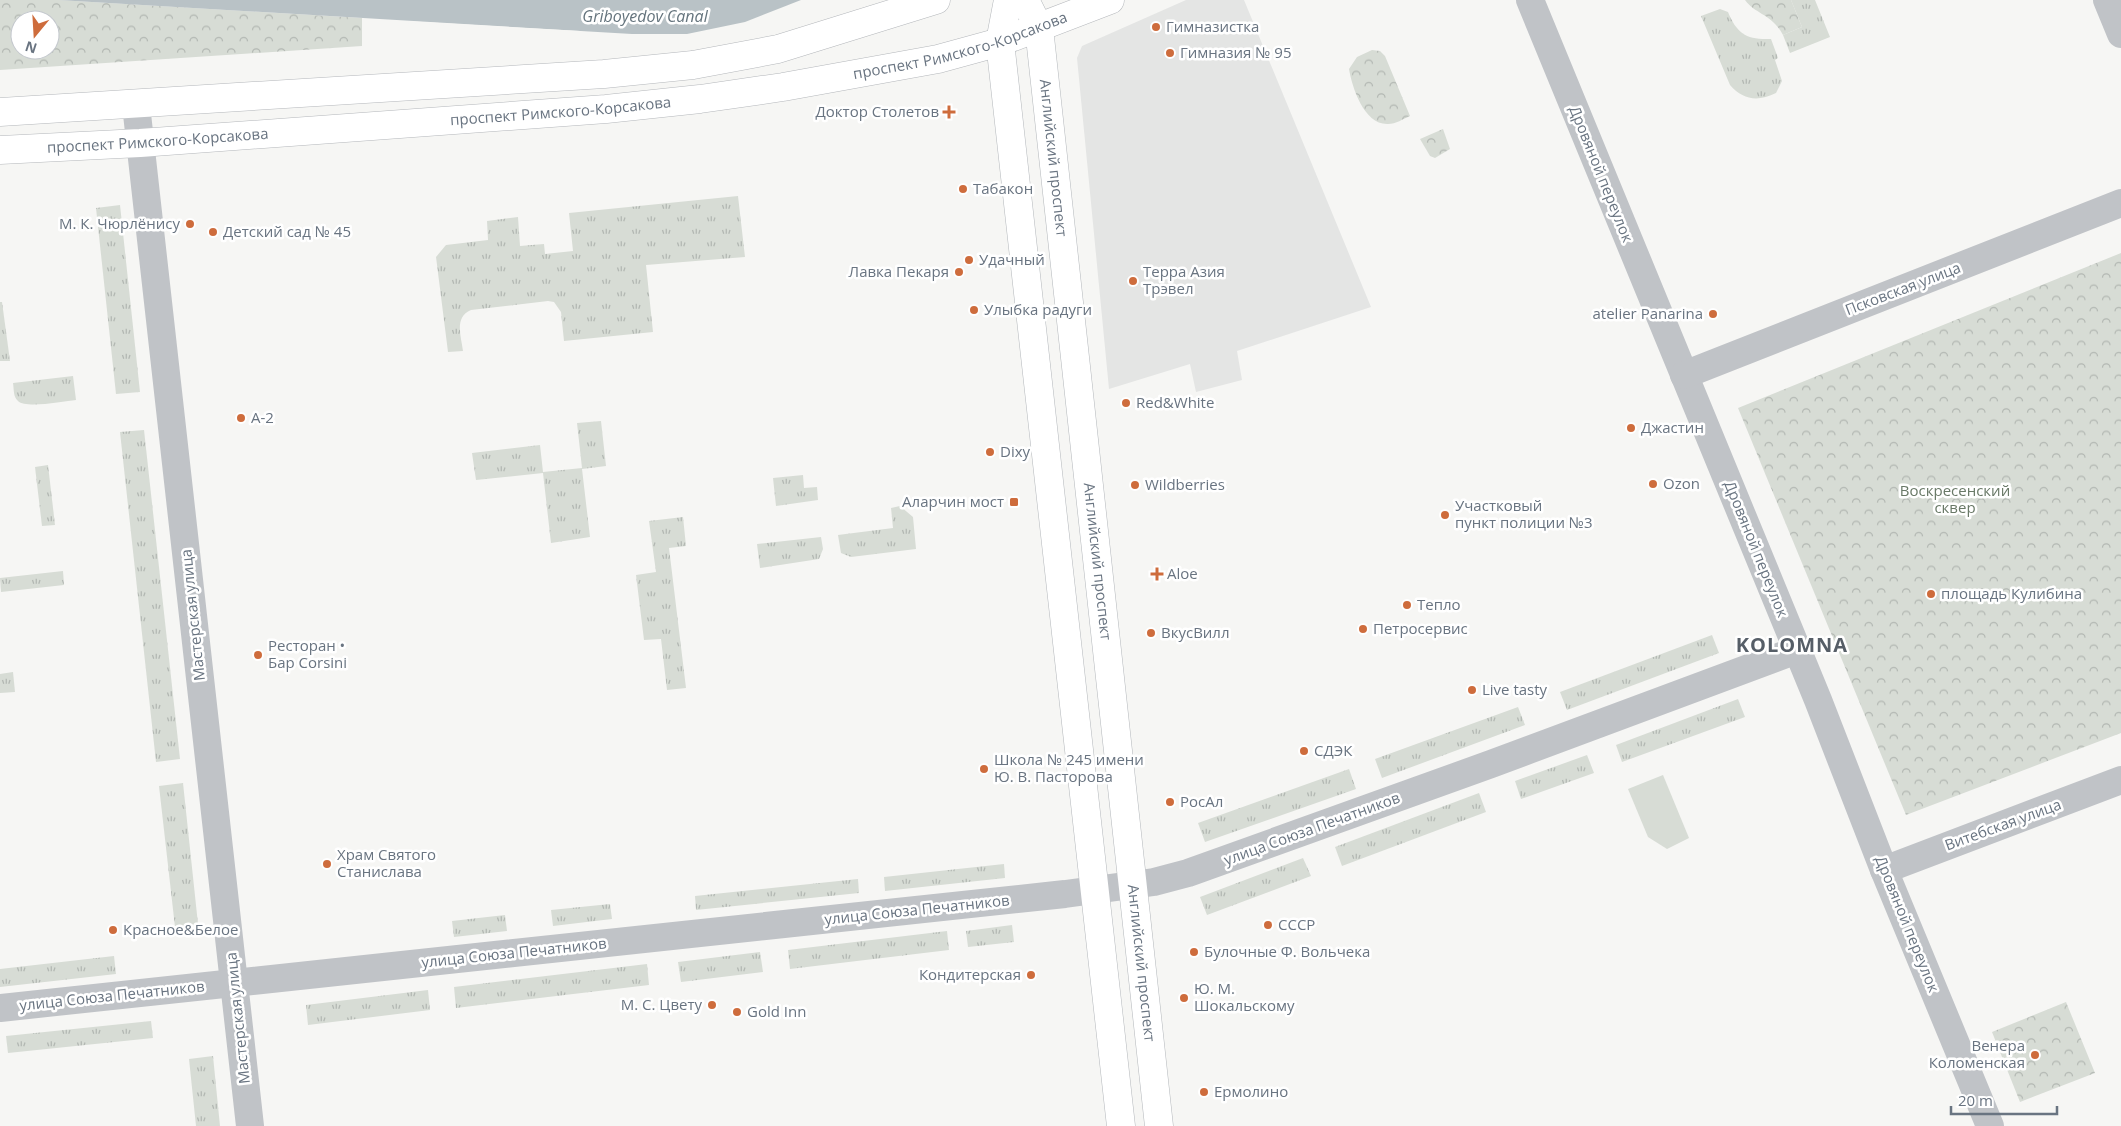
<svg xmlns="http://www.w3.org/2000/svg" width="2121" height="1126" viewBox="0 0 2121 1126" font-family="'Open Sans',sans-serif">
  <defs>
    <pattern id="grass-tufts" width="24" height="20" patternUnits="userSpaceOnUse" patternTransform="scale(1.25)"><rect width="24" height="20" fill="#d7dcd5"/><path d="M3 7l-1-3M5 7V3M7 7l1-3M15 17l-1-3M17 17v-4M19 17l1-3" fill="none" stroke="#b2b7b2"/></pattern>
    <pattern id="forest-crowns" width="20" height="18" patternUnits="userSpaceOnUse" patternTransform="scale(1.25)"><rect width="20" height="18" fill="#d7dcd5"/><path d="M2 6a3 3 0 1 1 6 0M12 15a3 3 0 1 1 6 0" fill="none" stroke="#b2b7b2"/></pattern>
  </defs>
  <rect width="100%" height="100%" fill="#f6f6f4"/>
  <path fill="#e4e5e4" d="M1186,0h58l127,307 -134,44 5,29 -46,12 -6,-28 -81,25 -32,-331 5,-12z"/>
  <g fill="url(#grass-tufts)">
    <path d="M1791,0h24l15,37 -40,16 -7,-18 19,-8z"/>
    <path d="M1720,9l8,3c9,22 19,28 43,27l7,19 -3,2 7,21 -6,12c-18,9 -33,7 -46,-8l-29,-69z"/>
    <path d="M738,196l7,61 -99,8 7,67 -89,9 -3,-29 -7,-10 -6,-1 -77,9c-17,7 -10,26 -8,41l-15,1 -12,-95 10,-12 42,-5 -1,-19 31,-4 2,29 24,-2 1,10 28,-3 -4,-38z"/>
    <path d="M120,205l20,187 -24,2 -20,-186z"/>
    <path d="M0,302h2l8,59h-10z"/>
    <path d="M73,376l3,24c-12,1 -50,9 -58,1 -5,-4 -4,-12 -5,-18z"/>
    <path d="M601,421l5,45 -24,3 8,68 -39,6 -8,-70 -67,7 -4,-27 68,-8 3,27 39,-4 -5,-45z"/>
    <path d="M144,430l36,329 -24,3 -36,-330z"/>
    <path d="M48,465l7,60 -13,1 -7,-59z"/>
    <path d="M803,475l1,13 13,-1 1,13 -42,6 -3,-28z"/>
    <path d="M900,506l13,11 3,32 -65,8 -10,-4 -3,-18 55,-7 -2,-20z"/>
    <path d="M683,517l3,29 -17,2 17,140 -19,2 -6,-51 -17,1 -8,-65 20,-3 -7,-51z"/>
    <path d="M821,537l2,12 -4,10 -59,9 -3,-24z"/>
    <path d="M63,571l1,14 -63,7 -1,-14z"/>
    <path d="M1712,635l7,18 -152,57 -7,-18z"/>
    <path d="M13,672l2,20 -15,1v-19z"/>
    <path d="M1738,699l7,18 -123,45 -6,-17z"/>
    <path d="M1518,707l7,18 -143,53 -7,-19z"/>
    <path d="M1587,755l7,18 -73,26 -6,-18z"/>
    <path d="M1349,769l7,20 -151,53 -7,-19z"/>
    <path d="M183,783l15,141 -23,3 -16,-141z"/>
    <path d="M1479,793l7,19 -144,54 -7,-19z"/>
    <path d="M1303,858l8,18 -104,39 -7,-18z"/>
    <path d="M1004,864l1,14 -120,13 -1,-14z"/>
    <path d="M858,879l1,14 -163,17 -1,-14z"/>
    <path d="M610,904l2,15 -59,7 -2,-16z"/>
    <path d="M505,915l2,16 -53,6 -2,-16z"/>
    <path d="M1012,925l2,17 -46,5 -2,-16z"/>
    <path d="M947,931l2,19 -159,19 -2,-19z"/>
    <path d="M760,952l3,20 -82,10 -3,-20z"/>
    <path d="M114,956l2,18 -116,13v-18z"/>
    <path d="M647,964l2,21 -193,23 -2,-21z"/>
    <path d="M428,990l2,20 -122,15 -2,-20z"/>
    <path d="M151,1021l2,17 -145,15 -2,-17z"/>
    <path d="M213,1056l7,70h-24l-7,-67z"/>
  </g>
  <g fill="url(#forest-crowns)" fill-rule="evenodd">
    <path d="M0,0h58l304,18v28l-362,24zM20,20h30v30h-30z"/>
    <path d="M1745,0h46l11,27 -19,8c-12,-22 -27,-20 -38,-35z"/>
    <path d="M1372,50l8,1 5,5 25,60c-7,3 -14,8 -22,8 -24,1 -36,-37 -39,-55l8,-12z"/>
    <path d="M1443,129l7,20 -15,9 -5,-2 -10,-17z"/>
    <path d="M2121,253v480l-215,82 -168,-407z"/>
    <path d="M2066,1002l29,71 -75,29 -28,-70z"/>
  </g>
  <path fill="#d7dcd5" d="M1663,775l26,63 -22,11 -19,-12 -20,-48z"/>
  <path fill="#b9c2c6" d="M58,0h743l-56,22 -58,12h-55z"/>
  <path fill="#f6f6f4" d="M405,21l175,10v2l-175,-10z"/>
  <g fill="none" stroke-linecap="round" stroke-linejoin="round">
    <defs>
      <g id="secondary">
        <path d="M1008,0l-8,42 121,1084"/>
        <path id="s1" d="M1025,0l14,28 120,1098"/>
      </g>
      <g id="primary">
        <path d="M0,112l604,-38 89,-9 85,-16 158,-49"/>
        <path id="s2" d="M0,150l140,-7 466,-34 94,-10 83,-12 155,-28 62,-17 110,-42"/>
      </g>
    </defs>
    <use href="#secondary" stroke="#b3b7bb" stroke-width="29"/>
    <use href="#primary" stroke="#b4b7bb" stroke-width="29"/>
    <g stroke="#c0c3c7" stroke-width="28">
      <path d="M1530,0l288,700 66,170 106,256"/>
      <path d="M2107,0l14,34"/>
      <path d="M136,105l114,1021"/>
      <path d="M1684,375l437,-172"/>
      <path d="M1884,870l237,-90"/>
      <path d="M0,1008l1065,-114 89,-12 34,-9 303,-109 306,-114"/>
    </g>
    <use href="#secondary" stroke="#fff" stroke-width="28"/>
    <use href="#primary" stroke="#fff" stroke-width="28"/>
  </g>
  <g fill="#ce6c3c" stroke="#fff" stroke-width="2">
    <circle cx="1156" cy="27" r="5"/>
    <circle cx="1170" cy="53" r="5"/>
    <path d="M946.5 104.5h5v5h5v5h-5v5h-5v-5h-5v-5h5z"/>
    <circle cx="963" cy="189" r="5"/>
    <circle cx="190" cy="224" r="5"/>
    <circle cx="213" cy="232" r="5"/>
    <circle cx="969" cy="260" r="5"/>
    <circle cx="959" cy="272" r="5"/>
    <circle cx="1133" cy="281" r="5"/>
    <circle cx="974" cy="310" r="5"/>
    <circle cx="1713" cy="314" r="5"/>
    <circle cx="1126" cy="403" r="5"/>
    <circle cx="241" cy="418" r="5"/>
    <circle cx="1631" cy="428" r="5"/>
    <circle cx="990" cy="452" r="5"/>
    <circle cx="1653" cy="484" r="5"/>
    <circle cx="1135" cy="485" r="5"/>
    <rect x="1009" y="497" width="10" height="10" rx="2.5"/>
    <circle cx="1445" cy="515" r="5"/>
    <path d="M1154.5 566.5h5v5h5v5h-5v5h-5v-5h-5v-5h5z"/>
    <circle cx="1931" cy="594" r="5"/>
    <circle cx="1407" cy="605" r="5"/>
    <circle cx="1363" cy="629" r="5"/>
    <circle cx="1151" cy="633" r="5"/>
    <circle cx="258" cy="655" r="5"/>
    <circle cx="1472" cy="690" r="5"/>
    <circle cx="1304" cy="751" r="5"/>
    <circle cx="984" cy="769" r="5"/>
    <circle cx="1170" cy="802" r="5"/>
    <circle cx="327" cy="864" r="5"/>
    <circle cx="1268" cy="925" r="5"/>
    <circle cx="113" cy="930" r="5"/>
    <circle cx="1194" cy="952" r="5"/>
    <circle cx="1031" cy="975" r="5"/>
    <circle cx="1184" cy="998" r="5"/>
    <circle cx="712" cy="1005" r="5"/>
    <circle cx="737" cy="1012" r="5"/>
    <circle cx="2035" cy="1055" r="5"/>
    <circle cx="1204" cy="1092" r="5"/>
  </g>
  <g text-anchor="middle" stroke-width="5" stroke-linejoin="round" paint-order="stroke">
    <g font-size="15" fill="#697481" stroke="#fff" text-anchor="start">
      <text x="1166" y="32">Гимназистка</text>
      <text x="1180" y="58">Гимназия № 95</text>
      <text x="939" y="117" text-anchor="end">Доктор Столетов</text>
      <text x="973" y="194">Табакон</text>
      <text x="180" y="229" text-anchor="end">М. К. Чюрлёнису</text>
      <text x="223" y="237">Детский сад № 45</text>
      <text x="979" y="265">Удачный</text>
      <text x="949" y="277" text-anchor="end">Лавка Пекаря</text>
      <text x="1143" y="277">Терра Азия<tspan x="1143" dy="17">Трэвел</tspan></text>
      <text x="984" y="315">Улыбка радуги</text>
      <text x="1703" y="319" text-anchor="end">atelier Panarina</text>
      <text x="1136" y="408">Red&amp;White</text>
      <text x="251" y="423">А-2</text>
      <text x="1641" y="433">Джастин</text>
      <text x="1000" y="457">Dixy</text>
      <text x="1663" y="489">Ozon</text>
      <text x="1145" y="490">Wildberries</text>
      <text x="1004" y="507" text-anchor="end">Аларчин мост</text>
      <text x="1455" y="511">Участковый<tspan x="1455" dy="17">пункт полиции №3</tspan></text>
      <text x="1167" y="579">Aloe</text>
      <text x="1941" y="599">площадь Кулибина</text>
      <text x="1417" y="610">Тепло</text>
      <text x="1373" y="634">Петросервис</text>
      <text x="1161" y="638">ВкусВилл</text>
      <text x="268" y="651">Ресторан •<tspan x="268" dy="17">Бар Corsini</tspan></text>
      <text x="1482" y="695">Live tasty</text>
      <text x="1314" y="756">СДЭК</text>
      <text x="994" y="765">Школа № 245 имени<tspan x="994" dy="17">Ю. В. Пасторова</tspan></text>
      <text x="1180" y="807">РосАл</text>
      <text x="337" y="860">Храм Святого<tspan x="337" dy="17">Станислава</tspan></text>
      <text x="1278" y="930">СССР</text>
      <text x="123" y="935">Красное&amp;Белое</text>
      <text x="1204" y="957">Булочные Ф. Вольчека</text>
      <text x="1021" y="980" text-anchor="end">Кондитерская</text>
      <text x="1194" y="994">Ю. М.<tspan x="1194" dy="17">Шокальскому</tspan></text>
      <text x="702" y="1010" text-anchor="end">М. С. Цвету</text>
      <text x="747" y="1017">Gold Inn</text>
      <text x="2025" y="1051" text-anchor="end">Венера<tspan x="2025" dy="17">Коломенская</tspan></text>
      <text x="1214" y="1097">Ермолино</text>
    </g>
    <g font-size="15" fill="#697481" stroke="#fff">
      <text dy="5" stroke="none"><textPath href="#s2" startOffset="968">проспект Римского-Корсакова</textPath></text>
      <text dy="5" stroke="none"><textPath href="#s2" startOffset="562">проспект Римского-Корсакова</textPath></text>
      <text dy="5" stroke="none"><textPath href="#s2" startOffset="158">проспект Римского-Корсакова</textPath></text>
      <text dy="5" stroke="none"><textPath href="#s1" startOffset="162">Английский проспект</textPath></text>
      <text transform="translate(1601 174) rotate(68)" y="5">Дровяной переулок</text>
      <text transform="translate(1903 289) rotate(-21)" y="5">Псковская улица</text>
      <text transform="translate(1756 549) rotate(68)" y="5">Дровяной переулок</text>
      <text dy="5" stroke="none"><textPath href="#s1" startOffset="568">Английский проспект</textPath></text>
      <text transform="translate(193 615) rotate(-96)" y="5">Мастерская улица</text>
      <text transform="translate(2003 825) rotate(-20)" y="5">Витебская улица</text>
      <text transform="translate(1312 829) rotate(-20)" y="5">улица Союза Печатников</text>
      <text transform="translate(917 910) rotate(-6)" y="5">улица Союза Печатников</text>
      <text transform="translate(1907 924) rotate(68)" y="5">Дровяной переулок</text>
      <text transform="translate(514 953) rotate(-6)" y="5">улица Союза Печатников</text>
      <text dy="5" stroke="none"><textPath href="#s1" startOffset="972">Английский проспект</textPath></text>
      <text transform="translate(112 996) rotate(-6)" y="5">улица Союза Печатников</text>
      <text transform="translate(238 1018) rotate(-96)" y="5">Мастерская улица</text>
    </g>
    <g font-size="15" fill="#697967" stroke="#fff">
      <text x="1955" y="496">Воскресенский<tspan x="1955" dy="17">сквер</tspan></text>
    </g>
    <g font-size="16" font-style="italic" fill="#65747d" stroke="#fff">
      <text x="645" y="22">Griboyedov Canal</text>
    </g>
    <g font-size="20" font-weight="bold" letter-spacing="1" fill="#565e67" stroke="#fff">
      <text x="1792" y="652">KOLOMNA</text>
    </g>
  </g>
  <g transform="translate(35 35) rotate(198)"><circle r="24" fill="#ffffff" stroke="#c3c7cd"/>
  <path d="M0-4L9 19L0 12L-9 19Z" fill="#ce6c3c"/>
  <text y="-8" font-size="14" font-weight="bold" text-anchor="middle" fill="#697481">N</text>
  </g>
  <path d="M1951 1106v8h106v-8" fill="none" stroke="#697481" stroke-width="2.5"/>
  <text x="1958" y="1106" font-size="15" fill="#697481" stroke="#ffffff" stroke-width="4" paint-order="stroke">20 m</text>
</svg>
